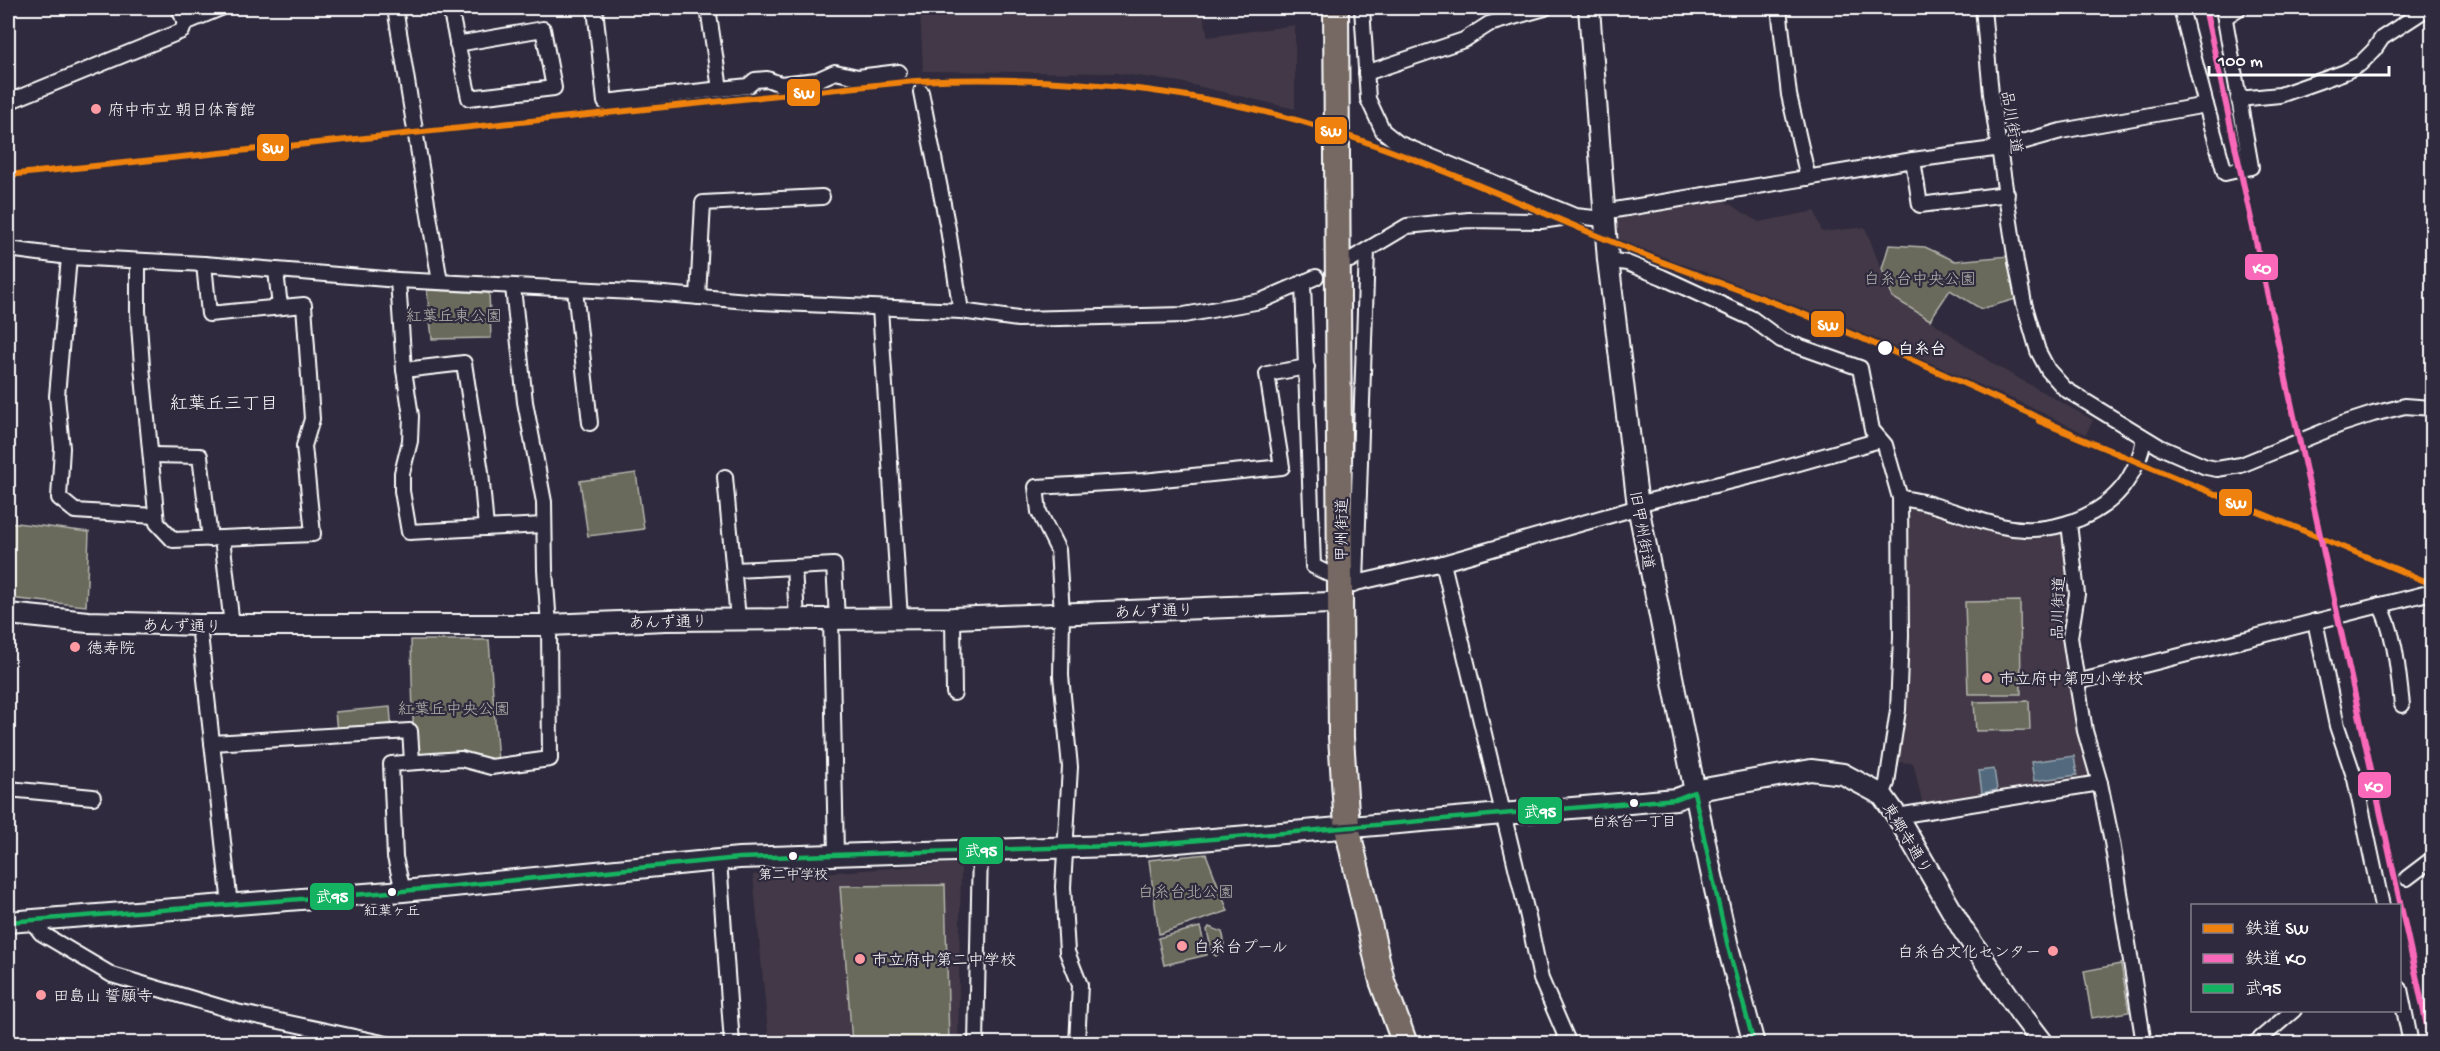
<svg xmlns="http://www.w3.org/2000/svg" width="2440" height="1051" viewBox="0 0 2440 1051" font-family="'Gochi Hand','Klee One',sans-serif">
  <rect width="100%" height="100%" fill="#2f2a3d"/>
  <filter id="ink" filterUnits="userSpaceOnUse"><feTurbulence type="fractalNoise" baseFrequency=".0167" numOctaves="2"/><feDisplacementMap in="SourceGraphic" scale="12" xChannelSelector="R" yChannelSelector="G"/><feConvolveMatrix kernelMatrix="1 2 1 2 8 2 1 2 1" color-interpolation-filters="sRGB"/></filter>
  <g filter="url(#ink)">
    <g fill="#423946">
      <path d="M920,8h282l6,29 87,-12v84l-115,-27 -64,-9 -193,-2z"/>
      <path d="M1718,197l41,25 56,-11 7,21 43,-5 27,70 38,23 63,44 100,56 -7,14 -66,-32 -212,-90 -193,-73 -1,-22z"/>
      <path d="M1907,506l104,28 55,-1 -1,114 9,69 18,62 -169,27 -10,-42 -16,-1 8,-53z"/>
      <path d="M961,863l-3,180h-189l-16,-168 82,-3z"/>
    </g>
    <g fill="#696a5b" stroke="#b4b4ad" stroke-width="1.5">
      <path d="M1889,245l36,2 30,14 54,-5 7,43 -35,10 -31,-19 -20,30 -38,-23 -10,-28z"/>
      <path d="M427,290l62,3 2,45 -59,1z"/>
      <path d="M636,473l8,56 -56,7 -8,-55z"/>
      <path d="M8,522l81,10 -3,74 -78,-8z"/>
      <path d="M2020,601l1,93h-53l-3,-92z"/>
      <path d="M411,640h78l9,122 -80,-4 -4,-3z"/>
      <path d="M2029,701l1,29 -54,1 -2,-29z"/>
      <path d="M390,707l2,26 -55,-2 -2,-19z"/>
      <path d="M1206,854l22,57 -69,23 -10,-74z"/>
      <path d="M945,885l4,158h-97l-12,-157z"/>
      <path d="M1200,927l7,28 -43,10 -6,-27z"/>
      <path d="M1209,927l13,5c4,11 2,17 -6,24l-4,-3 -5,-23z"/>
      <path d="M2121,964l8,48 -37,6 -8,-47z"/>
    </g>
    <g fill="#52697d" stroke="#97a5b1" stroke-width="1.5">
      <path d="M2074,756l3,19 -43,6 -3,-19z"/>
      <path d="M1994,769l3,21 -15,3 -3,-22z"/>
    </g>
    <g fill="none" stroke-linecap="round" stroke-linejoin="round">
      <defs>
        <g id="street">
          <path d="M179,8l6,15"/>
          <path d="M395,8l45,274"/>
          <path d="M450,8l19,90 85,-10 -11,-59 -86,15"/>
          <path d="M595,8l10,94 143,-16 7,-6 12,-1 13,5 37,-4 18,-8 23,5 41,-5"/>
          <path d="M708,8l12,81"/>
          <path d="M1362,8l6,91 15,32 15,12 177,73 29,3"/>
          <path d="M1779,8l10,87 19,83"/>
          <path d="M1983,8l8,86 25,168 8,41 14,48 10,19 17,19 95,58 46,20 11,2 24,-4 101,-41 31,-10 32,-8 27,2"/>
          <path d="M2225,17l14,-9"/>
          <path d="M1366,73l98,-33 25,-16 56,-16"/>
          <path d="M921,92l27,137 13,82"/>
          <path d="M2238,99l42,-4 65,-23 15,-8 14,-14 8,-12 46,-30"/>
          <path d="M8,102l174,-71 3,-8 36,-15"/>
          <path d="M2206,105l19,68 26,-6 -28,-159"/>
          <path d="M1913,160l7,45 87,-11"/>
          <path d="M1603,212l310,-52 88,-12 60,-17 145,-26 -25,-97"/>
          <path d="M8,249l61,8 135,7 194,16 254,13 108,9 201,9 57,8 166,-4 77,-14 55,-24"/>
          <path d="M69,257l-12,139 5,52 -3,50 16,13 80,5"/>
          <path d="M1350,260l57,-34 62,-6 72,1 34,-5"/>
          <path d="M1608,260l19,3 35,14 89,41 30,22 79,28 12,62 13,15 15,53 1,138 -3,74 -11,73 -5,12"/>
          <path d="M138,261v50l4,55 15,157 16,17 140,-6 -9,-88 8,-27 -8,-114 -95,9 -5,-50"/>
          <path d="M276,271l4,36"/>
          <path d="M398,280l6,90 7,46 -1,25 -8,32v18l7,41 134,-7"/>
          <path d="M1303,283l10,283 16,8"/>
          <path d="M575,290l15,133"/>
          <path d="M698,297l5,-94 119,-6"/>
          <path d="M880,308l20,310"/>
          <path d="M404,370l60,-7 17,109 5,56"/>
          <path d="M152,455l48,1 10,83"/>
          <path d="M725,477l13,142"/>
          <path d="M1900,498c35,4 67,20 101,28 42,10 94,-5 121,-38 9,-11 22,-36 21,-50"/>
          <path d="M2069,523l8,71 -7,43 7,45 8,49 15,52 12,59 32,202"/>
          <path d="M222,538l10,88"/>
          <path d="M1443,563l85,354 13,62 28,65"/>
          <path d="M794,567l3,52"/>
          <path d="M734,570l100,-5 3,54"/>
          <path d="M1356,583l11,-333"/>
          <path d="M1341,589l15,-6 87,-20 189,-54 13,-7 115,-28 120,-34"/>
          <path d="M2380,605c16,30 18,67 22,100"/>
          <path d="M953,618l1,75"/>
          <path d="M831,619l5,235"/>
          <path d="M2315,621l22,105 18,53 27,127"/>
          <path d="M199,625l31,280"/>
          <path d="M2077,682l355,-90"/>
          <path d="M212,743l198,-12 2,30"/>
          <path d="M8,789l85,8"/>
          <path d="M1897,816l203,-33"/>
          <path d="M719,860l13,184"/>
          <path d="M2407,878l25,-19"/>
          <path d="M403,891l-8,-34 -4,-93 70,-5 30,8 59,-8 -1,-134 -4,-55 -1,-68 -19,-100 -12,-115"/>
          <path d="M31,920l10,13 71,42 125,37 150,32"/>
          <path d="M2400,989l11,55"/>
          <path d="M976,1044l4,-194"/>
          <path d="M1077,1044l3,-59 -13,-33 -4,-65 7,-120 -9,-91 1,-63 -4,-63 -19,-38 -3,-25 107,-6 139,-14 -15,-93 40,-7"/>
          <path d="M2254,1044l40,-34"/>
        </g>
        <g id="secondary">
          <path d="M1589,8l19,252 30,246 72,361 18,80 26,97"/>
          <path d="M8,614l80,8 111,3h350l117,-5 287,-2 376,-15 8,1 3,4"/>
          <path d="M8,922l395,-31 336,-33 404,-13 533,-46 28,-10 107,-19 32,4 39,21 15,21 66,114 58,84 23,30"/>
        </g>
        <path id="highway" d="M1336,8l5,729 6,90 35,154 23,63"/>
      </defs>
      <use href="#street" stroke="#fff" stroke-width="18"/>
      <use href="#secondary" stroke="#fff" stroke-width="24"/>
      <use href="#highway" stroke="#fff" stroke-width="28"/>
      <use href="#street" stroke="#2f2a3d" stroke-width="14"/>
      <use href="#secondary" stroke="#2f2a3d" stroke-width="20"/>
      <use href="#highway" stroke="#766964" stroke-width="24"/>
      <defs>
        <path id="bus-1" d="M8,922l395,-31 336,-33 404,-13 533,-46 18,-7 34,155 26,97"/>
      </defs>
      <use href="#bus-1" stroke="#2f2a3d" stroke-width="9"/>
      <use href="#bus-1" stroke="#13b361" stroke-width="4.5"/>
      <defs>
        <g id="rail-1">
          <path d="M8,175l907,-94c142,-6 282,6 418,50 107,34 209,83 314,125 53,21 107,38 161,60 89,36 176,76 263,117"/>
          <path d="M2039,421l393,163"/>
        </g>
        <path id="rail-2" d="M2205,8l226,1036"/>
      </defs>
      <use href="#rail-1" stroke="#2f2a3d" stroke-width="10"/>
      <use href="#rail-2" stroke="#2f2a3d" stroke-width="10"/>
      <use href="#rail-1" stroke="#ef810f" stroke-width="6"/>
      <use href="#rail-2" stroke="#fa69b9" stroke-width="6"/>
    </g>
  </g>
  <g fill="#ff9aa2" stroke="#2f2a3d" stroke-width="2">
    <circle cx="96" cy="109" r="6"/>
    <circle cx="75" cy="647" r="6"/>
    <circle cx="1987" cy="678" r="6"/>
    <circle cx="1182" cy="946" r="6"/>
    <circle cx="2053" cy="951" r="6"/>
    <circle cx="860" cy="959" r="6"/>
    <circle cx="41" cy="995" r="6"/>
  </g>
  <g fill="#fff" stroke="#2f2a3d" stroke-width="2">
    <circle cx="1885" cy="348" r="8"/>
    <circle cx="1634" cy="803" r="5"/>
    <circle cx="793" cy="856" r="5"/>
    <circle cx="392" cy="892" r="5"/>
  </g>
  <g text-anchor="middle" stroke-width="4.5" stroke-linejoin="round" paint-order="stroke">
    <g font-size="14" fill="#fff" stroke="#2f2a3d">
      <text x="1634" y="826">白糸台一丁目</text>
      <text x="793" y="879">第二中学校</text>
      <text x="392" y="915">紅葉ヶ丘</text>
    </g>
    <g font-size="16" fill="#fff" stroke="#2f2a3d" text-anchor="start">
      <text x="108" y="115">府中市立 朝日体育館</text>
      <text x="87" y="653">徳寿院</text>
      <text x="1999" y="684">市立府中第四小学校</text>
      <text x="1194" y="952">白糸台プール</text>
      <text x="2041" y="957" text-anchor="end">白糸台文化センター</text>
      <text x="872" y="965">市立府中第二中学校</text>
      <text x="53" y="1001">田島山 誓願寺</text>
    </g>
    <g font-size="16" fill="#fff" stroke="#2f2a3d">
      <text transform="translate(2013 122) rotate(81)" y="6">品川街道</text>
      <text transform="translate(1341 530) rotate(-90)" y="6">甲州街道</text>
      <text transform="translate(1643 530) rotate(80)" y="6">旧甲州街道</text>
      <text transform="translate(2057 608) rotate(-88)" y="6">品川街道</text>
      <text transform="translate(1154 610) rotate(-2)" y="6">あんず通り</text>
      <text transform="translate(668 621) rotate(-1)" y="6">あんず通り</text>
      <text transform="translate(182 625) rotate(1)" y="6">あんず通り</text>
      <text transform="translate(1908 838) rotate(59)" y="6">東郷寺通り</text>
    </g>
    <g font-size="16" fill="#b4b4ad" stroke="#2f2a3d">
      <text x="1920" y="284">白糸台中央公園</text>
      <text x="454" y="321">紅葉丘東公園</text>
      <text x="454" y="714">紅葉丘中央公園</text>
      <text x="1186" y="897">白糸台北公園</text>
    </g>
    <g font-size="16" font-weight="bold" fill="#fff" stroke="#2f2a3d" text-anchor="start">
      <text x="1898" y="354">白糸台</text>
    </g>
    <g font-size="18" fill="#fff" stroke="#2f2a3d">
      <text x="224" y="409">紅葉丘三丁目</text>
    </g>
  </g>
  <g stroke="#2f2a3d" stroke-width="2">
    <rect x="786" y="78" width="35" height="29" rx="6" fill="#ef810f"/>
    <rect x="1314" y="116" width="34" height="29" rx="6" fill="#ef810f"/>
    <rect x="256" y="133" width="34" height="29" rx="6" fill="#ef810f"/>
    <rect x="2244" y="253" width="35" height="28" rx="6" fill="#fa69b9"/>
    <rect x="1810" y="310" width="35" height="28" rx="6" fill="#ef810f"/>
    <rect x="2218" y="488" width="35" height="29" rx="6" fill="#ef810f"/>
    <rect x="2357" y="771" width="35" height="28" rx="6" fill="#fa69b9"/>
    <rect x="1517" y="796" width="46" height="29" rx="6" fill="#13b361"/>
    <rect x="958" y="836" width="46" height="29" rx="6" fill="#13b361"/>
    <rect x="309" y="882" width="46" height="29" rx="6" fill="#13b361"/>
  </g>
  <g font-size="16" text-anchor="middle" font-weight="bold" fill="#fff">
    <text x="804" y="98">SW</text>
    <text x="1331" y="136">SW</text>
    <text x="273" y="153">SW</text>
    <text x="2262" y="273">KO</text>
    <text x="1828" y="330">SW</text>
    <text x="2236" y="508">SW</text>
    <text x="2374" y="791">KO</text>
    <text x="1540" y="817">武95</text>
    <text x="981" y="856">武95</text>
    <text x="332" y="902">武95</text>
  </g>
  <rect width="2440" height="1051" fill="none" stroke="#2f2a3d" stroke-width="30"/>
  <rect x="15" y="15" width="2410" height="1021" fill="none" stroke="#fff" stroke-width="2" filter="url(#ink)"/>
  <rect x="2191" y="904" width="210" height="108" fill="#2f2a3d" stroke="#827f8b" stroke-width="1.5"/>
  <rect x="2203" y="924" width="30" height="9" fill="#ef810f" stroke="#827f8b" stroke-width="1.5"/>
  <text x="2245" y="934" font-size="18" fill="#ffffff">鉄道 SW</text>
  <rect x="2203" y="954" width="30" height="9" fill="#fa69b9" stroke="#827f8b" stroke-width="1.5"/>
  <text x="2245" y="964" font-size="18" fill="#ffffff">鉄道 KO</text>
  <rect x="2203" y="984" width="30" height="9" fill="#13b361" stroke="#827f8b" stroke-width="1.5"/>
  <text x="2245" y="994" font-size="18" fill="#ffffff">武95</text>
  <path d="M2209 66v9h180v-9" fill="none" stroke="#ffffff" stroke-width="3"/>
  <text x="2218" y="66" font-size="18" fill="#ffffff" stroke="#2f2a3d" stroke-width="4.5" paint-order="stroke">100 m</text>
</svg>
